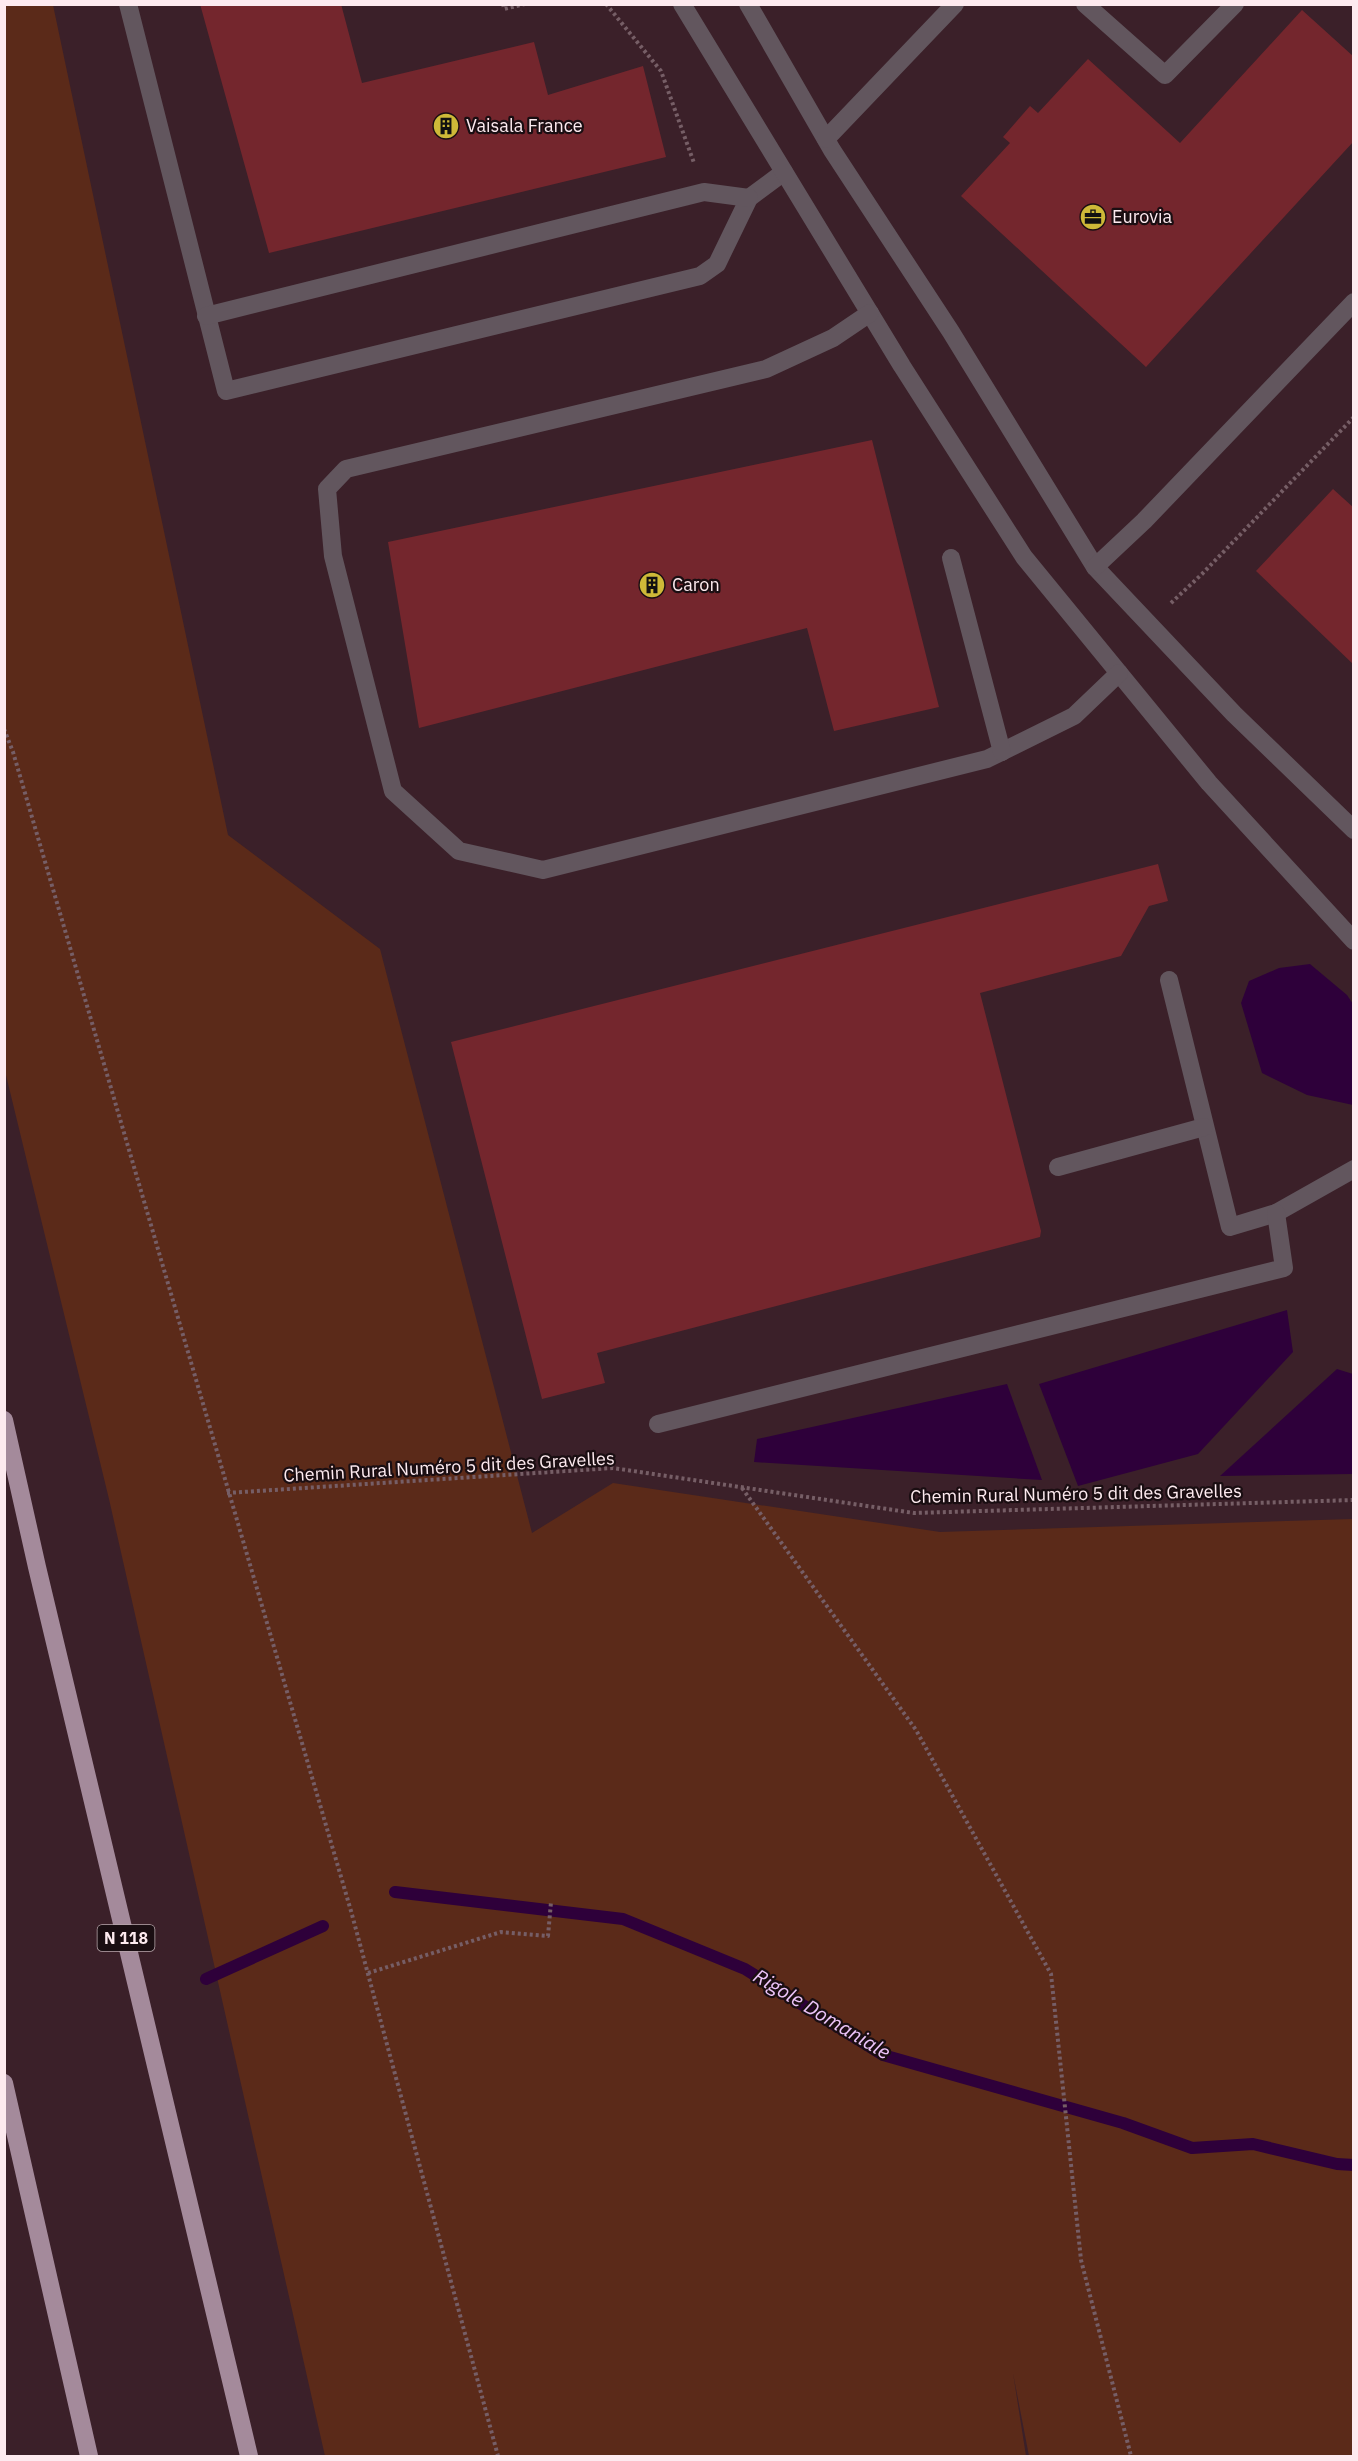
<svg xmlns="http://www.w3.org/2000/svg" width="1358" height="2461" viewBox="0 0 1358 2461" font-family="'IBM Plex Sans',sans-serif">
  <rect width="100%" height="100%" fill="#3b2029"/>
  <path fill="#5b2a19" d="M4,5h49l175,830 152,114 152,584 81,-50 327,49 413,-13v937h-324l-16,-83 13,83h-701l-216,-957 -104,-428z"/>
  <g fill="#2e003a">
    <path d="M1310,964l37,31 6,9v101l-46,-10 -45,-22 -21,-70 8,-22 30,-13z"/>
    <path d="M1287,1310l6,42 -95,102 -120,32 -39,-102z"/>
    <path d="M1337,1369l16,5v100l-133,2z"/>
    <path d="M1007,1384l35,96 -288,-18 3,-23z"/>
  </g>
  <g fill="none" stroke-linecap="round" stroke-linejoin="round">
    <g stroke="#2e003a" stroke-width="12">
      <path d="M395,1892l228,27 122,50 138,86 240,68 69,25 61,-4 84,20 17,1"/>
      <path d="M206,1979l117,-53"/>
    </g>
  </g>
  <g fill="#74262d">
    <path d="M200,4h141l21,79 172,-41 14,53 95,-29 23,91 -397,96z"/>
    <path d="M1302,10l52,47v84l-208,226 -185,-171 49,-53 -7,-6 27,-31 8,7 50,-54 92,84z"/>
    <path d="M872,440l67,267 -105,24 -27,-103 -388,100 -31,-186z"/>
    <path d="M1333,489l21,19v157l-98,-94z"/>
    <path d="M1158,864l10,37 -19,5 -28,50 -141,37 61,238 -1,6 -443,116 8,30 -63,16 -91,-357z"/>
  </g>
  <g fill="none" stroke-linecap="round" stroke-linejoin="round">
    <g stroke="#765e66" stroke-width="4" stroke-dasharray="3 3" stroke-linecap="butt">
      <path d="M503,4l1,5 21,-5"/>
      <path d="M606,4l55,67 33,92"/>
      <path d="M1171,603l31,-29 152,-157"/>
      <path d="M4,729l9,23 338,1159 147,545"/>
      <path d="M742,1488l174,242 135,244 30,286 50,196"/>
      <path d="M227,1493l386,-25 301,45 440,-13"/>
      <path d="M368,1973l133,-41 47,4 3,-34"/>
    </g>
    <g stroke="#62565e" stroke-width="18">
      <path d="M128,4l98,387 474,-115 17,-12 32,-66 35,-26"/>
      <path d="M682,4l220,362 122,191 185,226 145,158"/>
      <path d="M748,4l84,146 119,182 144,235 139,147 120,116"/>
      <path d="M1085,4l80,71 70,-71"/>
      <path d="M826,139l129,-135"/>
      <path d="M870,313l-37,25 -67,31 -420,100 -19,20 6,67 60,235 66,60 84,19 444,-111 87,-43 45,-43"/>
      <path d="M206,316l498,-124 45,6"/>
      <path d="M951,558l51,194"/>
      <path d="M1095,567l49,-46 210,-219"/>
      <path d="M1169,980l61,247 46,-14 78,-44"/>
      <path d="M1058,1167l146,-40"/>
      <path d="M658,1424l626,-156 -8,-55"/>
    </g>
    <g stroke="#a48a9b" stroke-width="18">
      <path d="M4,1420l33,147 212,889"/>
      <path d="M4,2083l85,373"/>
    </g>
  </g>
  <defs>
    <symbol id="building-disc" viewBox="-11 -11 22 22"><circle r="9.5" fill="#ceb938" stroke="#1a0e12"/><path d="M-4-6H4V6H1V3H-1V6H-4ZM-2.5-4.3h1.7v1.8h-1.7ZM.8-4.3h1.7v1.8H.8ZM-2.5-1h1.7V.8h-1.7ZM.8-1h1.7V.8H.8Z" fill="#111"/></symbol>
    <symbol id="office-disc" viewBox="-11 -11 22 22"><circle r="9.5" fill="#ceb938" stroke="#1a0e12"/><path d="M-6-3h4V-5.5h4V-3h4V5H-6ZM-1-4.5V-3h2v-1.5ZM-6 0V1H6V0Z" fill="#111"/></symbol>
  </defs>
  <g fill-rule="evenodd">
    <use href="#building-disc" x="431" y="111" width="30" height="30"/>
    <use href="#office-disc" x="1078" y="202" width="30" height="30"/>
    <use href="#building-disc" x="637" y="570" width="30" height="30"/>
  </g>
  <g text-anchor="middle" stroke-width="4.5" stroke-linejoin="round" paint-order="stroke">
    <rect fill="#1a0e12" stroke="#b9a8ad" stroke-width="1.5" x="97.5" y="1925" width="57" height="26" rx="4.5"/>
    <g font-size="16" font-weight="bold" fill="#fdeaef">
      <text x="126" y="1944">N 118</text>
    </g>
    <g font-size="18" fill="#fdeaef" stroke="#1a0e12" text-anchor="start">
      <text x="466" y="132">Vaisala France</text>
      <text x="1112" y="223">Eurovia</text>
      <text x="672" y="591">Caron</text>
    </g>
    <g font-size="18" fill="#fdeaef" stroke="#1a0e12">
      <text transform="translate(449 1467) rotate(-3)" y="6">Chemin Rural Numéro 5 dit des Gravelles</text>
      <text transform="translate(1076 1494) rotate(-1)" y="6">Chemin Rural Numéro 5 dit des Gravelles</text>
    </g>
    <g font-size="20" font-style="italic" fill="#ecc4f9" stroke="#1a0e12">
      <text transform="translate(822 2014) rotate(31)" y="7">Rigole Domaniale</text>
    </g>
  </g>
  <rect width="1358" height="2461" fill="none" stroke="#fdeaef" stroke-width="12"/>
</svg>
